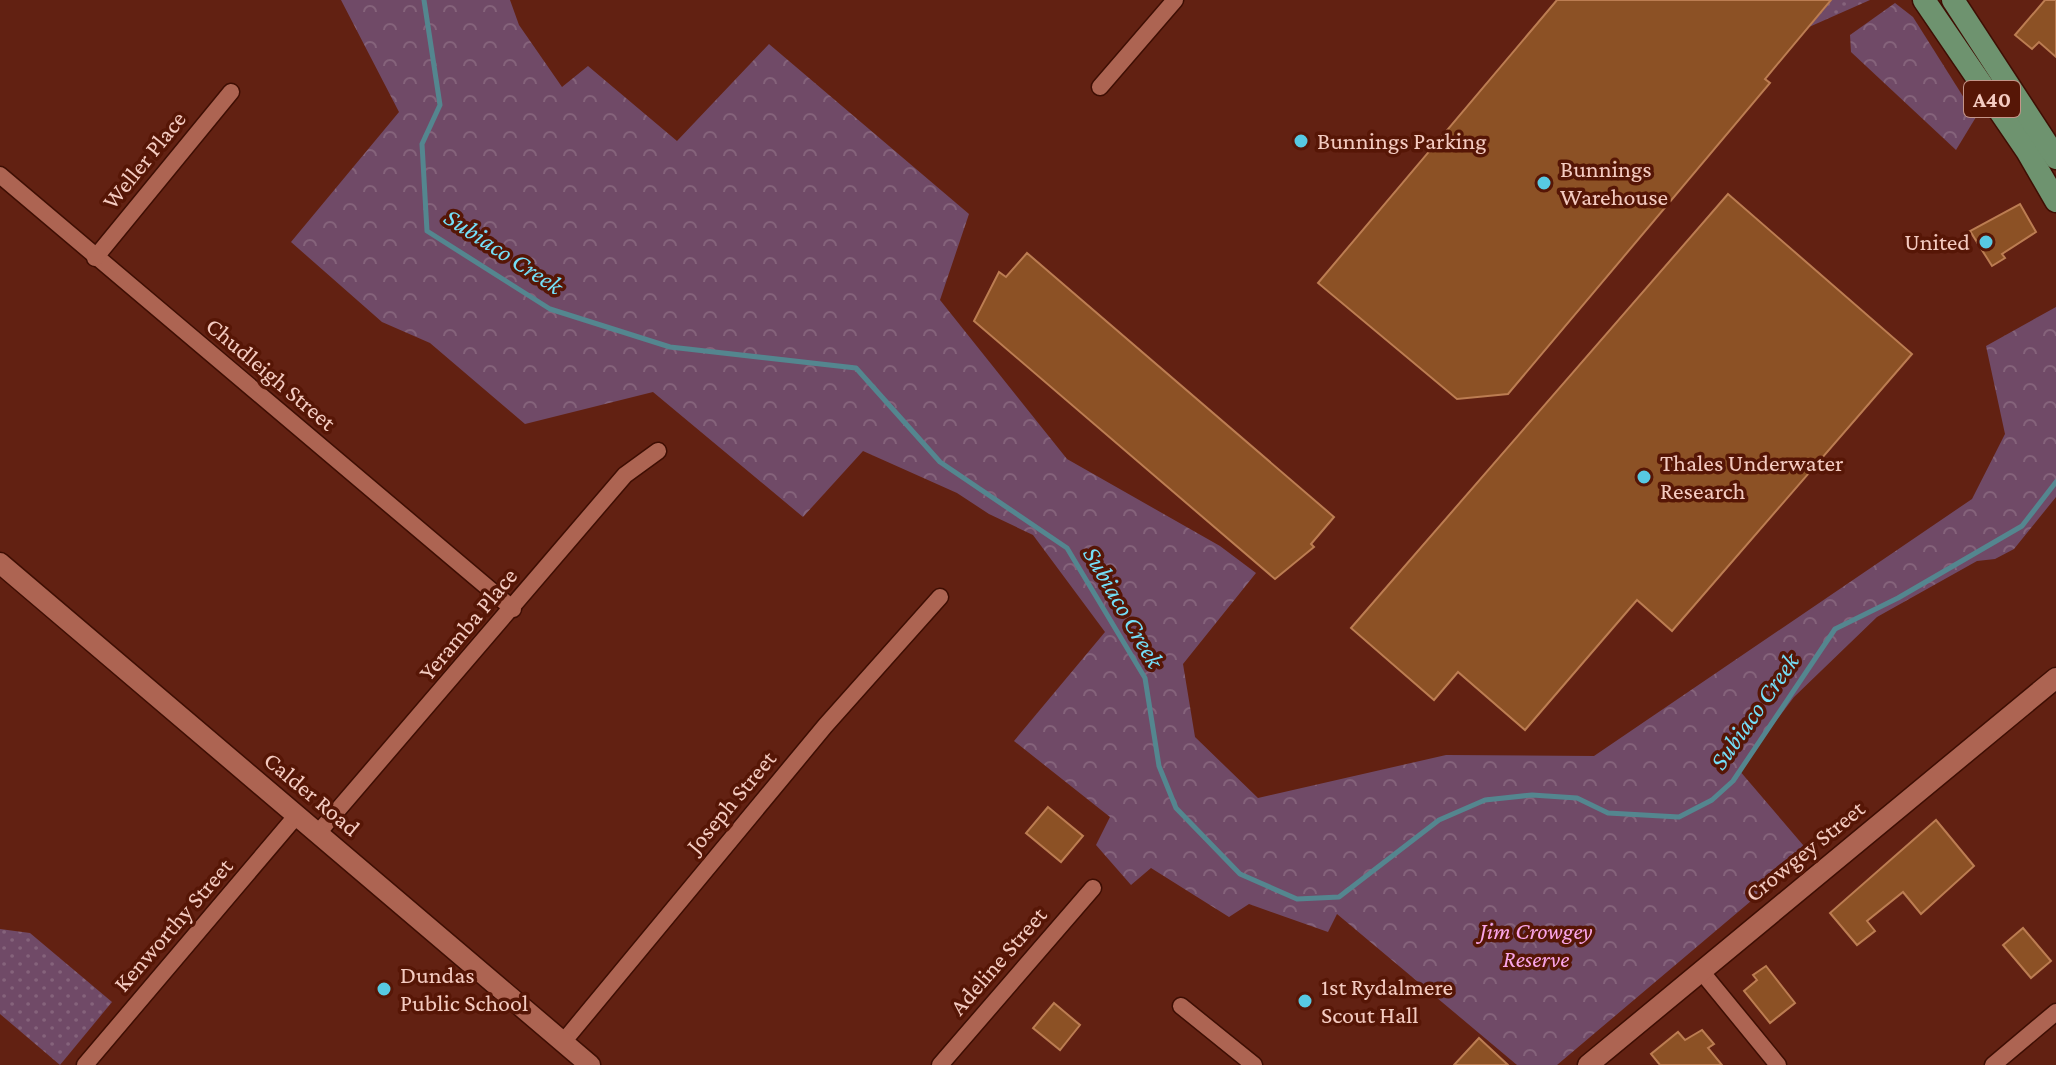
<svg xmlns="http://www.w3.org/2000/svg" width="2056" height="1065" viewBox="0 0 2056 1065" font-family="'Crimson Pro',serif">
  <defs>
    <pattern id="grass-dots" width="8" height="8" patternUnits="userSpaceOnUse" patternTransform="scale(2)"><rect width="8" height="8" fill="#704a67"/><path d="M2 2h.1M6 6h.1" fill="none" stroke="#85637b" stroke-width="1.8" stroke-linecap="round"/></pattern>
    <pattern id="forest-crowns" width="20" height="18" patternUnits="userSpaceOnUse" patternTransform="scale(2)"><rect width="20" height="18" fill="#704a67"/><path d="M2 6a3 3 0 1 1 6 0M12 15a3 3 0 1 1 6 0" fill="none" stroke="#85637b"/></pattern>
  </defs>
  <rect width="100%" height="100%" fill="#622112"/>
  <g fill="url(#grass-dots)">
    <path d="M1832,0h38l-61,27z"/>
    <path d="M0,929l30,4 82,69 -52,63 -60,-51z"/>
  </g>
  <g fill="url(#forest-crowns)">
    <path d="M341,0h169l9,25 43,62 26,-21 89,75 92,-97 200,170 -29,86 127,159 153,87 36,27 -73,91 12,73 63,61 188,-43 148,1 378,-257 33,-65 -19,-88 70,-39v190l-42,52 -19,10 -18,2 -100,56 -83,80 -55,73 70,82 -252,213h-40l-180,-151 -9,18 -79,-28 -20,13 -78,-49 -20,17 -35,-40 14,-28 -96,-76 91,-109 -72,-97 -44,-21 -32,-21 -94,-42 -60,66 -150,-125 -128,32 -95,-81 -48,-21 -91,-80 108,-130z"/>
    <path d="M1895,3l18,14 63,100 -20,33 -105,-98 -1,-17z"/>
  </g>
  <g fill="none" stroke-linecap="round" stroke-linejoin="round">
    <path stroke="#54868f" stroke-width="5" d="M424,0l16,105 -18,39 5,87 123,78 120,38 186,21 84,94 127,86 78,130 14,88 17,42 64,66 57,25 42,-2 100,-77 46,-20 47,-5 45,3 31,15 71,4 33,-17 21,-19 102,-152 63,-31 124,-72 34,-44"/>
  </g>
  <g fill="#8c5125" stroke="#bc7d52" stroke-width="2">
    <path d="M1557,0h274l-66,79 5,4 -262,311 -51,5 -139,-116z"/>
    <path d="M2045,0h11v57l-17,-15 -7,7 -17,-14z"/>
    <path d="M1728,194l184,160 -240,277 -35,-31 -112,130 -67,-58 -24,28 -83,-72z"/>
    <path d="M2020,204l16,28 -34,22 3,4 -13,8 -22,-35z"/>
    <path d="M1027,253l307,264 -23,27 3,3 -39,32 -301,-258 25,-49 7,5z"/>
    <path d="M1048,807l35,29 -22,26 -35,-29z"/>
    <path d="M1936,820l38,46 -53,48 -18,-22 -36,29 8,10 -18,14 -27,-32z"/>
    <path d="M2023,928l28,33 -20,17 -28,-33z"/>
    <path d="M1766,966l29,37 -25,20 -26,-32 13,-11 -4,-5z"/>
    <path d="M1054,1003l26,22 -20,25 -27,-22z"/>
    <path d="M1702,1030l12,14 -6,4 14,17h-62l-9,-11 27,-22 7,8z"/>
    <path d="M1479,1038l29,27h-54z"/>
  </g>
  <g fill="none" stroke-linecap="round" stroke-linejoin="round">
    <defs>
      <g id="minor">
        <path d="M1100,87l75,-87"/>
        <path d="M0,175l513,434"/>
        <path d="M95,258l136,-166"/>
        <path d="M318,833l307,-358 33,-24"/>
        <path d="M1701,971l77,94"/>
        <path d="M1181,1006l73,59"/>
        <path d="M564,1041l261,-315 115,-129"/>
        <path d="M85,1065l212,-250"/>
        <path d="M940,1065l153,-177"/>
        <path d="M1993,1065l63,-53"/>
      </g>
      <g id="tertiary">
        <path d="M0,563l590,502"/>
        <path d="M1588,1065l468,-387"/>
      </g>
      <g id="trunk">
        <path d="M1924,0l103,151 29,50"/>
        <path d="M1953,0l103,158"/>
      </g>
    </defs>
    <use href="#minor" stroke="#3e0e03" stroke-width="19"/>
    <use href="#tertiary" stroke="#3e0e03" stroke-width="23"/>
    <use href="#trunk" stroke="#3e0e03" stroke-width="25"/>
    <use href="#minor" stroke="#ad6452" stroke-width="16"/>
    <use href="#tertiary" stroke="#ad6452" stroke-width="20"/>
    <use href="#trunk" stroke="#6e936f" stroke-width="22"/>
  </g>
  <g fill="#57c9e2" stroke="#561606" stroke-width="3">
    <circle cx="1301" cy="141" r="8"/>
    <circle cx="1544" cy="183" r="8"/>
    <circle cx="1986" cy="242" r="8"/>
    <circle cx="1644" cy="477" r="8"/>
    <circle cx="384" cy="989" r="8"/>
    <circle cx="1305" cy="1001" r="8"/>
  </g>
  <g text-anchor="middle" stroke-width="7" stroke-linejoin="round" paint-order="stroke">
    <rect fill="#561606" stroke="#c59589" stroke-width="2" x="1964" y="81" width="56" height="36" rx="6"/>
    <g font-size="22" font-weight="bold" fill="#f4cbc1">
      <text x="1992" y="107">A40</text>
    </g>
    <g font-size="24" fill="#f4cbc1" stroke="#561606" text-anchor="start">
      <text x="1317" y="149">Bunnings Parking</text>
      <text x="1560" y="177">Bunnings<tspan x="1560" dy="28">Warehouse</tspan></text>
      <text x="1970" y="250" text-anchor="end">United</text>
      <text x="1660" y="471">Thales Underwater<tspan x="1660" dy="28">Research</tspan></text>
      <text x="400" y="983">Dundas<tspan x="400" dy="28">Public School</tspan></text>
      <text x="1321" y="995">1st Rydalmere<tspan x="1321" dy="28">Scout Hall</tspan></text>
    </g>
    <g font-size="24" fill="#f4cbc1" stroke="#561606">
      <text transform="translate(144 160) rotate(-51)" y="8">Weller Place</text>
      <text transform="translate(271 374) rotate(40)" y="8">Chudleigh Street</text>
      <text transform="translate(468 624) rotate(-50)" y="8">Yeramba Place</text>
      <text transform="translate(312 794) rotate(40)" y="8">Calder Road</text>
      <text transform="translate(731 802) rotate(-50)" y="8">Joseph Street</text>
      <text transform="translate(1805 851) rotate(-39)" y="8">Crowgey Street</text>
      <text transform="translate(173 925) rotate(-49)" y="8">Kenworthy Street</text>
      <text transform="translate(998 961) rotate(-49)" y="8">Adeline Street</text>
    </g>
    <g font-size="24" font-style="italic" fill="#faa5e8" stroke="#561606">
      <text x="1536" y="939">Jim Crowgey<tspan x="1536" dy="28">Reserve</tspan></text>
    </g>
    <g font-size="26" font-style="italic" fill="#74dff8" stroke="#561606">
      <text transform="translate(504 251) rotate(33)" y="9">Subiaco Creek</text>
      <text transform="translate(1124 607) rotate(60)" y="9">Subiaco Creek</text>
      <text transform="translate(1754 711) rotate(-55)" y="9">Subiaco Creek</text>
    </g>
  </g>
</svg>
